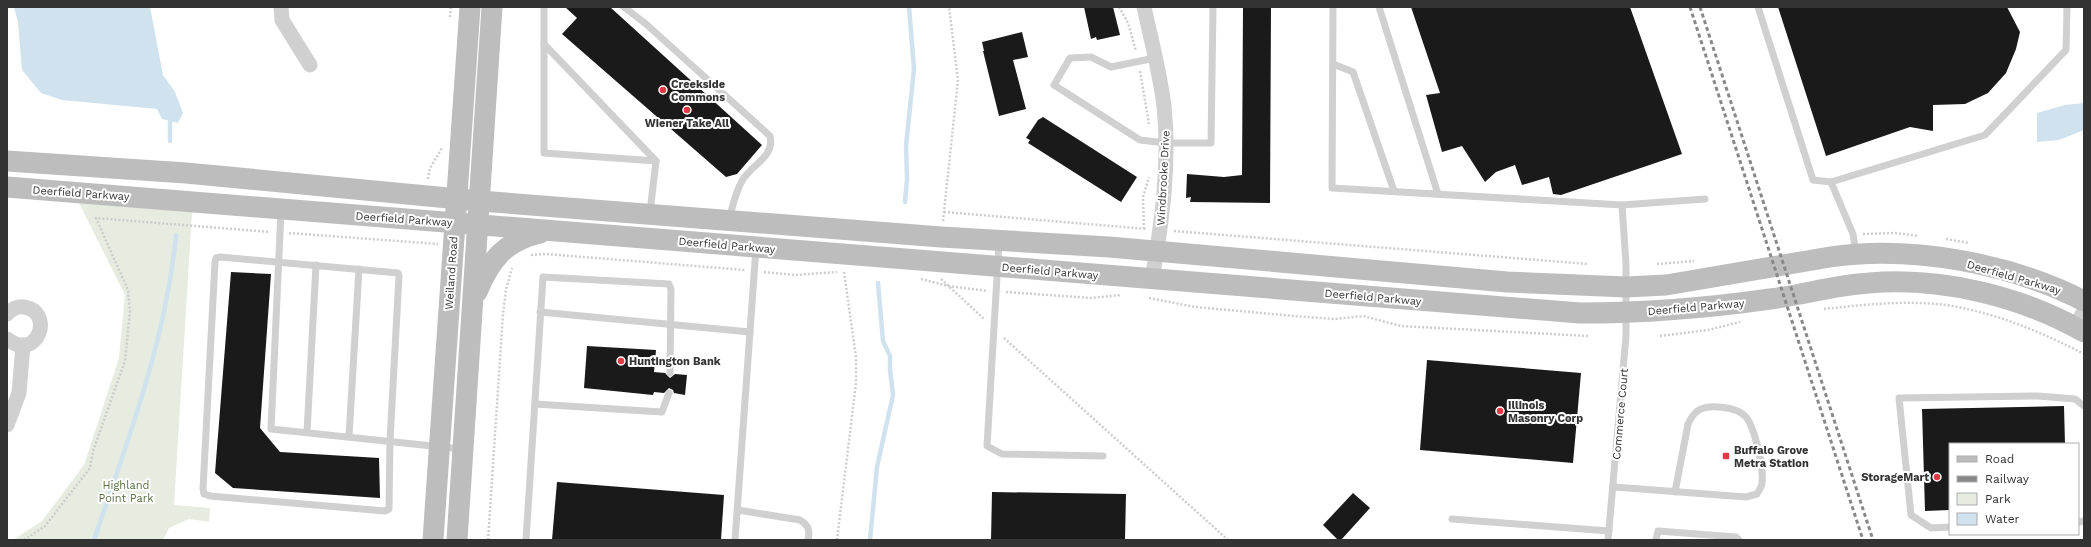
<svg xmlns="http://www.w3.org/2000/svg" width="2091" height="547" viewBox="0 0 2091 547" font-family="'Work Sans',sans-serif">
  <rect width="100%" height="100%" fill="#fff"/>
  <path fill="#e6ecdf" d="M79,203l113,9 -18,293 36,3 -1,14 -20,-3 -20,9 -6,12h-150l29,-19 42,-56 35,-107 6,-63z"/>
  <g fill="#cfe2ee">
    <path d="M14,7h136l13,68 12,17 8,21 -5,10 -16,-4 -5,-10 -95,-9 -21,-7 -19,-23 -4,-48z"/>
    <path d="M2084,103v27l-25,10 -22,2v-29l28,-8z"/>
  </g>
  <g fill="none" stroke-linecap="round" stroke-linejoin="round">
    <g stroke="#cfe2ee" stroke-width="4.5">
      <path d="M170,141v-20"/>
      <path d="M905,202l2,-23 -1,-33 8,-77 -5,-62"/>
      <path d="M94,540c34,-100 72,-200 82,-305"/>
      <path d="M870,540l7,-73 16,-72 -3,-26v-13l-7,-15 -5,-58"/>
    </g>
  </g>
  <g fill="#1a1a1a">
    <path d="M565,7h45l152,138 -25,29 -11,3 -164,-143 15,-16z"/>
    <path d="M1084,7h29l7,28 -23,5 -1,-3 -5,2z"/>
    <path d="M1243,7h28l-1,196 -80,-1 1,-5 -5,1 1,-24 37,3 18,-2z"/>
    <path d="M1411,7h219l52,147 -121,41 -8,-1 -4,-17 -27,8 -7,-20 -19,7 -11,10 -23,-36 -20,6 -16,-57 14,-2z"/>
    <path d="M1778,7h229l13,25 -4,17 -10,24 -18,20 -23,11 -32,1v26l-23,-4 -84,29z"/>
    <path d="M1022,32l6,25 -15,3 13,49 -27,7 -16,-65h1l-2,-9z"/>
    <path d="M1043,117l94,60 -16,25 -93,-59 2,-3 -4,-2 12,-18z"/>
    <path d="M231,272l40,2 -11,154 20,24 99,6 1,40 -147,-10 -18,-15z"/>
    <path d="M587,346l69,4 -2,22 11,1 5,5 5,-4 12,1 -2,20 -11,-2 -1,-3 -4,-2 -5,5 -10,-1 -1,3 -69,-7z"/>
    <path d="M1427,360l154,13 -8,90 -153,-13z"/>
    <path d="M2064,406l1,38h-115v66l-25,1 -3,-102z"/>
    <path d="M557,482l167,13 -3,45h-169z"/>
    <path d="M992,492l134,2 -1,46h-134z"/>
    <path d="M1353,493l17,15 -29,32h-3l-15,-15z"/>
  </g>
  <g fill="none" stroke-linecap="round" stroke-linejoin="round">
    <g stroke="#cdcdcd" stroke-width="2.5" stroke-dasharray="2 2" stroke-linecap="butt">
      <path d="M1119,7l9,16 8,28"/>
      <path d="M450,17l1,-10"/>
      <path d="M1140,71l9,53"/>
      <path d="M428,179l2,-11 12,-20"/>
      <path d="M944,212l203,17"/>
      <path d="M943,221l15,-141 -9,-73"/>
      <path d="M1144,229l-1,-32 6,-20"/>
      <path d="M1174,231l414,33"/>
      <path d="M289,233l149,11"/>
      <path d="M1863,234l32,-1 23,3"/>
      <path d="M1946,239l23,4"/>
      <path d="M531,255l15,-1 199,16"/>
      <path d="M1657,264l37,-3"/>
      <path d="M764,272l31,3 42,-3"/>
      <path d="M921,279l27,7 39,5"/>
      <path d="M941,279l43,40"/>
      <path d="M1006,292l85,6 30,-3"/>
      <path d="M1149,298l46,9 99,9 41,3 28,-3 38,10 187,10"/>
      <path d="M1824,309c46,-5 98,-11 143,0 41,9 80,26 117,45"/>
      <path d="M1660,336l48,-6 32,-8"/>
      <path d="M1004,338l224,202"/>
      <path d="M24,540l21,-14 45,-58 3,-17 32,-90 5,-50 -2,-21 -32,-72 174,14"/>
      <path d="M488,540l15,-226 3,-24 6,-22"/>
      <path d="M837,540l19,-157v-26l-12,-85"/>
    </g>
    <g stroke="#d0d0d0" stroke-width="7">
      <path d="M544,7v146l112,8 -6,51"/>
      <path d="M624,7l22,17 124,112c5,22 -19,28 -28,45 -7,12 -9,25 -13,38"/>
      <path d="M1333,7l-1,181 290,17 83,-6"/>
      <path d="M1379,7l59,187"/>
      <path d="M1758,7l55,173 18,2"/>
      <path d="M544,44l112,117"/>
      <path d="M1155,58l-44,9 -20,-10 -21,1 -16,27 86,55 26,3h45l2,-136"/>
      <path d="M1333,64l20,8 41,119"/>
      <path d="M281,211l-10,218 190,20"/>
      <path d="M999,243l-12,203 15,8 101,2"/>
      <path d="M1856,253l-3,-19 -22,-52 154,-47 81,-85 1,-43"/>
      <path d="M220,257l178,16 1,3 -9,164 -1,69 -4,2 -175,-15 -6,-2 -1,-5 12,-227 1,-4z"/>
      <path d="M540,312l210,20"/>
      <path d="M535,404l127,8 7,-19"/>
      <path d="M307,432l9,-167"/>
      <path d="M349,436l10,-167"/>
      <path d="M1614,487l132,10 11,-3c2,-4 5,-7 5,-11 2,-14 -7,-55 -16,-66 -8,-10 -36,-13 -47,-7 -6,4 -8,8 -11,14l-13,68"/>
      <path d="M738,510l62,10c9,6 10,10 8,20"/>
      <path d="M1452,519l157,12"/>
      <path d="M2078,522l6,-1"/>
      <path d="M1950,527l-19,1 -20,-13 -12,-117 139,-2 37,3 9,7"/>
      <path d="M526,540l17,-263 126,7 2,5 -1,84"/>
      <path d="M735,540l21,-292"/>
      <path d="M1608,540l18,-204v-72l-4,-59"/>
      <path d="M1656,540l2,-9 78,6 3,3"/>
    </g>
    <g stroke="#d0d0d0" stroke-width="15">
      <path d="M281,7l1,13 28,45"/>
      <path d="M1144,7c7,32 16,66 20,99 6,57 -2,117 -12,173"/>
      <path d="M7,314c4,-5 11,-8 17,-7 31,4 14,56 -17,32"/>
      <path d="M7,425l12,-32 4,-48"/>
    </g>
    <path stroke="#d0d0d0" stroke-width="18" d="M2076,328l8,-14"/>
    <g stroke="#bdbdbd" stroke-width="21">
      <path d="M7,161l179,12 294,28 461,36 168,10 398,35 119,5 40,-2 164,-28c81,-12 180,6 254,44"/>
      <path d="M7,187l1573,126c63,0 127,-5 190,-14 33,-4 65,-14 99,-16 72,-6 152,13 215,49"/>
      <path d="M477,292c13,-32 28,-51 63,-59"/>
      <path d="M433,540l37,-533"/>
      <path d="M457,540l35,-533"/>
    </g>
    <g stroke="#888" stroke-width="3" stroke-dasharray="4 3" stroke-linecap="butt">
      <path d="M1690,7l173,533"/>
      <path d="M1700,7l173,533"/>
    </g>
  </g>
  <g fill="#e63946" stroke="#fff" stroke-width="1.5">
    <circle cx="663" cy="90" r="4"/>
    <circle cx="687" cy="110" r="4"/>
    <circle cx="621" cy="361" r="4"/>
    <circle cx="1500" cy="411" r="4"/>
    <rect x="1722" y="452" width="8" height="8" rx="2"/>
    <circle cx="1937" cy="477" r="4"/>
  </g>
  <g text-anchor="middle" stroke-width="4" stroke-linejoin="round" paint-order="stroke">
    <g font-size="11" font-weight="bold" fill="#333" stroke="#fff" text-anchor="start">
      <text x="671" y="88">Creekside<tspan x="671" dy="13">Commons</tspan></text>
      <text x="687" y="127" text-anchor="middle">Wiener Take All</text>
      <text x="629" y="365">Huntington Bank</text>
      <text x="1508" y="409">Illinois<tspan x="1508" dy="13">Masonry Corp</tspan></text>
      <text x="1734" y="454">Buffalo Grove<tspan x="1734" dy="13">Metra Station</tspan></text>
      <text x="1929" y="481" text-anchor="end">StorageMart</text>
    </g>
    <g font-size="11" fill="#333" stroke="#fff">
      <text transform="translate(1163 178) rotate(-87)" y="4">Windbrooke Drive</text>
      <text transform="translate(81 193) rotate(4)" y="4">Deerfield Parkway</text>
      <text transform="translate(404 219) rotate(4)" y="4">Deerfield Parkway</text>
      <text transform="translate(727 245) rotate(5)" y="4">Deerfield Parkway</text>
      <text transform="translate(1050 271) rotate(5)" y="4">Deerfield Parkway</text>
      <text transform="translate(451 273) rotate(-86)" y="4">Weiland Road</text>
      <text transform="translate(2014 277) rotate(16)" y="4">Deerfield Parkway</text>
      <text transform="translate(1373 297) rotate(5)" y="4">Deerfield Parkway</text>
      <text transform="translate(1696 307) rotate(-5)" y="4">Deerfield Parkway</text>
      <text transform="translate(1620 414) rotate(-85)" y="4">Commerce Court</text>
    </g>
    <g font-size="11" fill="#56703f" stroke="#fff">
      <text x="126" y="489">Highland<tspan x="126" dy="13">Point Park</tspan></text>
    </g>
  </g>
  <rect width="2091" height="547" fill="none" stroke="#333333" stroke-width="16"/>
  <rect x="1949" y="443" width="130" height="92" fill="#ffffff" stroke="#adadad"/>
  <rect x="1957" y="456" width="20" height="6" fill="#bdbdbd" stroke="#adadad"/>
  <text x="1985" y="463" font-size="12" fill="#333333">Road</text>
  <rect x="1957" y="476" width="20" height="6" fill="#888888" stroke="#adadad"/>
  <text x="1985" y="483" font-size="12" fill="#333333">Railway</text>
  <rect x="1957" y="493" width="20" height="12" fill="#e6ecdf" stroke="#adadad"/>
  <text x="1985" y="503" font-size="12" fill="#333333">Park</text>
  <rect x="1957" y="513" width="20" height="12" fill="#cfe2ee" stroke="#adadad"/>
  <text x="1985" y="523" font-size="12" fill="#333333">Water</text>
</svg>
